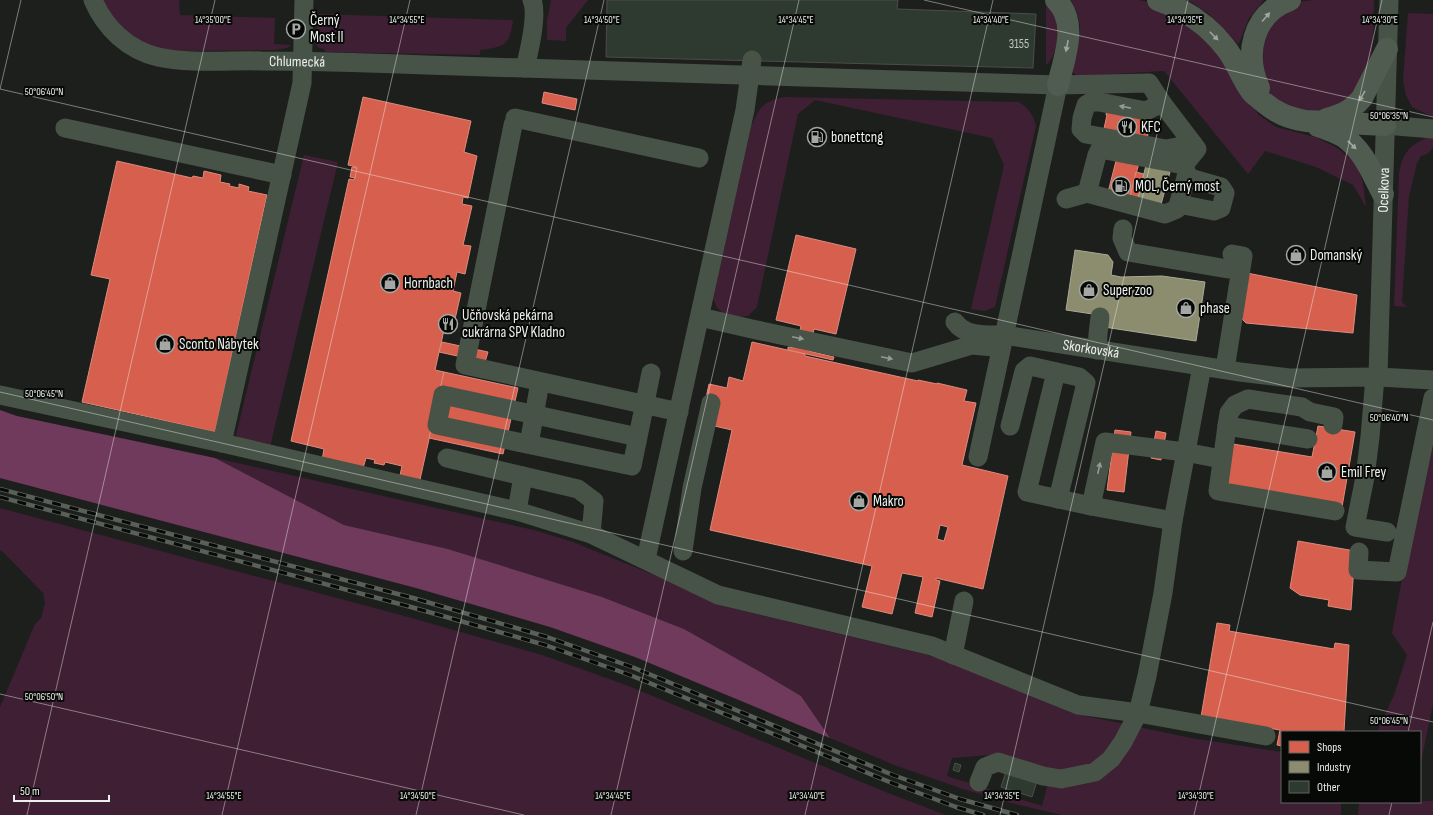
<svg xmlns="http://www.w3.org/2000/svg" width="1433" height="815" viewBox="0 0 1433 815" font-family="'Sofia Sans Condensed',sans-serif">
  <rect width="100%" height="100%" fill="#1d1f1d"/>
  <g fill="#3f1f33" fill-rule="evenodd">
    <path d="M102,0h77l1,15 95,3 -1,26 17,1 -4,3 -12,2 -102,1c-20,-3 -39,-11 -53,-25 -7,-7 -12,-18 -18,-26z"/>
    <path d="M551,0h37l-22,28v13l-19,-1v-20z"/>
    <path d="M1071,0h68l20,5 45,27 44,68 11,15 17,12 39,10 21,10 20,16 7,20 3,24 -13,-22 -37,-18 -51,-16 -17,23 -84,-103 -86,5c-3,-2 -6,-4 -6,-7 -1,-9 8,-28 8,-40 0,-10 -4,-19 -9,-29z"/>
    <path d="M1188,0h76l-15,18 -10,25 -1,1 -29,-30z"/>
    <path d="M1312,0h62c-1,23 1,60 -10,80 -4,9 -22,23 -30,31h-41l-26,-20 -7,-10 2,-48 37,-31z"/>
    <path d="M1046,4c16,8 14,52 0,61z"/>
    <path d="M1408,13l25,1v103l-21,-10 -6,-12 -3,-15z"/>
    <path d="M317,14l196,6c-3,25 -9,27 -33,30v5l-155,-3 -1,-3 -5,-1 -7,-8h4z"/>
    <path d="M784,97l235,5c10,7 14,12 17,24l-41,181 -11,4 -13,-2 33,-144 -12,-27 -177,-38 -17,14 -41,193 -9,9 -11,1 -14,-4 -6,-5 -4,-10 38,-171c8,-19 12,-26 33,-30z"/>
    <path d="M1426,138h7v10l-6,6 -6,2 -4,7 -8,33 -7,106 5,5 -13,-1 5,-133c4,-20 9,-26 27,-35z"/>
    <path d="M304,155l34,7 -68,285 -29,-6 -5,-6z"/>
    <path d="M1433,448v256l-13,63v-35h-43l17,-37 13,-40 -15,-22 18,-97z"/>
    <path d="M215,458l319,72 39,12 86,35 63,29 222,53 128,54 119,25 91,14v50h59v13h-279l-47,-11 -52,-15 -66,-23 -67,-28 -29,-42 -37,-22 -80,-45 -83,-32 -153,-48 -104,-24zM990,755l61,16 -9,35 -95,-30 5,-18z"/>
    <path d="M0,508l408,109 134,38 84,30 262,108 58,22h-946v-108l35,-83 6,-6 4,-15 -2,-10 -39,-40 -4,-3z"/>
    <path d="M1433,801v14h-75l1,-13z"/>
  </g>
  <path fill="#6f3a5b" d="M0,410l17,6 198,42 129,67 104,24 154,48 82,32 80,45 37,22 29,42 -195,-81 -85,-30 -134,-39 -416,-110z"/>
  <g fill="#d6604d" stroke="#dd8b7d" fill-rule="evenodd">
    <path d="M544,92l33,7 -2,11 -33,-7z"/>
    <path d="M363,97l108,24 -7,31 13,4 -9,42 -5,-1 -1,7 10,2 -9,39 8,1 -6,28 -8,-2 -4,19 8,2 -9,39 -8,-2 -9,40 9,2 -25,112 -20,-4 3,-14 -17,-4 -1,3 -10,-2 1,-3 -9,-2 -3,10 -41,-8 2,-11 -33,-8 58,-262 5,1 3,-13 -9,-2z"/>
    <path d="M1107,108l6,3 38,8 -5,25 -43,-11 4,-18h-1z"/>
    <path d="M1117,157l22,6 -13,47 -21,-6z"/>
    <path d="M117,161l75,17 1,-2 10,2 1,-7 17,4 -1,7 10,2 -1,2 10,2v-4l10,3 -1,4 19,4 -52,237 -133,-30 28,-123 -19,-4z"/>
    <path d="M352,167l5,1 -2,10 -5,-1z"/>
    <path d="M1136,172l8,2 -6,25 -8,-2z"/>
    <path d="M796,235l60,14 -20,85 -22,-5 -5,22 25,6 -1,3 -45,-10v-3l8,1 5,-22 -25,-6z"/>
    <path d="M1247,273l110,22 -4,38 -107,-10 -4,-4z"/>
    <path d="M442,342l46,10 -3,10 -46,-10z"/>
    <path d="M752,342l53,12v2l113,25v-1l19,4v-1l30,7 -3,11 12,2 -14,62 46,11 -25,113 -47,-11v2l4,1 -8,36 -17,-4 8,-36 -21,-4 -10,41 -30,-7 10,-41 -162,-36 22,-100 -22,-5 -4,-27 3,-14 18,4 2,-11 14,4zM940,525l8,2 -4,14 -7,-2z"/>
    <path d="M444,372l74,16 -15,66 -74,-16z"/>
    <path d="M1318,426l37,6 -13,75 -117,-19 8,-44 79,13z"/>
    <path d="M1115,430l16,2 -7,60 -17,-2z"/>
    <path d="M1156,431l10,2 -5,27 -10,-2z"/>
    <path d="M1298,541l57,10 -4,59 -23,-4 1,-6 -29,-5 -10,-7z"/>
    <path d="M1217,623l13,2 -1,6 105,18 1,-6 14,2 -5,87h-62v14l-5,-1 3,-15 -79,-13z"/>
  </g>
  <g fill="#8c8c6e" stroke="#a9aa94">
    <path d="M1146,165l24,7 -10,36 -22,-9z"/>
    <path d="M1075,250l33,5 5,7 -2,13 10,2 41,-1 43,6 -9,59 -92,-14 2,-11 -40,-6z"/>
  </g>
  <g fill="#2e3a2f" stroke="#4b4d4b">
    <path d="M607,0h291l-1,9 139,5 -3,54 -427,-11z"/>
    <path d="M955,763l6,2 -2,7 -6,-2z"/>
    <path d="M1007,768l31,10 -6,19 -31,-10z"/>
  </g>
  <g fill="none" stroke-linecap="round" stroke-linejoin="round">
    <g stroke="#485348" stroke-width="19">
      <path id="s1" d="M93,0c12,28 35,50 65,57 31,7 72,3 104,4 55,0 110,2 164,4 211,6 422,12 632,20l91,-2 13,20 35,46 -13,16 -84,-16 -3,6 -10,38 -21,6"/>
      <path d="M525,68c4,-16 13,-54 7,-68"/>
      <path d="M1162,103l-16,8 -47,-9h-8l-5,3 -4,13 -1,11 5,5 80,15 27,-5"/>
      <path d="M515,118l184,40"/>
      <path d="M513,125l-48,240 214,47"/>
      <path d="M1385,125l48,4"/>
      <path d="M65,128l217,47"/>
      <path d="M1087,193l78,21 12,-5 10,-35 -3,-9"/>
      <path d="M1179,204l35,7 7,-3 4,-15 -4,-6 -35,-10"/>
      <path d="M1123,229l-1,9 6,14 100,17"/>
      <path d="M700,317l52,12 160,34 60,-18 22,2"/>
      <path id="s2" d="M955,322c10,15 33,13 49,13l236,37 49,6 89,-1 55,3"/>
      <path d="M1097,350l1,-16 2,-17"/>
      <path d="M1225,369l18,-113 -11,-2"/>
      <path d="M1056,372l-29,120 64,14 82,15"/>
      <path d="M1375,377l-5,60 -5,40 -10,50 32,5"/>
      <path id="s3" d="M1378,377l11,-377"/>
      <path d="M0,395l222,48 295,68 74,23 127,61 214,51 146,59 60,8 128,23"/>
      <path d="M1010,426l14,-55 6,-5 49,11 7,6 -28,116"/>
      <path d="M1227,426l2,-13 6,-8 13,-6 54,8 8,5 24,5 -1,8"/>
      <path d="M638,437l-195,-42 -6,30 195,41 19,-93"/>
      <path d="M1308,439l-81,-13 -9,65 117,20"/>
      <path d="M222,443l80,-360 2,-83"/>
      <path d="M529,444l11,-62"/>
      <path d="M978,457l80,-372"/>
      <path d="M447,458l131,31 16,12 -3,33"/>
      <path d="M1091,506l14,-64 80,10 36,7"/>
      <path d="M517,511l6,-35"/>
      <path d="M683,551l9,-63 19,-85"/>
      <path d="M1359,552l-1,18 39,2 36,-174"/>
      <path d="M646,559l99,-449 7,-50"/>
      <path d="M953,655l11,-54"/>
      <path d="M979,782l6,-15 13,-5 45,14 18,3 34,-7 16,-13 12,-17 15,-29 9,-37 16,-83 10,-72 29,-155"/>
    </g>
    <g stroke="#4f5c4f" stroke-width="22">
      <path d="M1056,0c23,23 8,58 2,85"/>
      <path d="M1158,0c26,9 50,25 67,47 11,13 16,31 26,44 3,4 8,7 11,10 14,12 26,17 44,20l79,4"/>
      <path d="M1259,88c-15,-33 -7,-74 31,-88"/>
      <path d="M1327,119c16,-5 24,-8 35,-21l25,-49"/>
      <path d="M1318,126c9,3 18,6 26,11 20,14 28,37 39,57"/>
    </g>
    <defs>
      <g id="rail">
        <path d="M0,489l413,109 134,39 85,30 261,108 67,24 57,16"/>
        <path d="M0,497l411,110 134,38 85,30 262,108 64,24 27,8"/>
      </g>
    </defs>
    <use href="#rail" stroke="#596059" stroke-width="4.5"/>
    <use href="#rail" stroke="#070907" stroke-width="3" stroke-dasharray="9" stroke-linecap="butt"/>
  </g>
  <defs><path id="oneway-solid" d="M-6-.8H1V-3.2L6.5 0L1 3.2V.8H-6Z"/></defs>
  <g fill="#9ea69e">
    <use href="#oneway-solid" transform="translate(1266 17) rotate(-49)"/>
    <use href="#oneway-solid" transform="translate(1214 36) rotate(45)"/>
    <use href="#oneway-solid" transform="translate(1067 46) rotate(101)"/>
    <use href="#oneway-solid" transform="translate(1362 96) rotate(121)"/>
    <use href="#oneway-solid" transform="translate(1352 145) rotate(44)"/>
  </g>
  <g fill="#929a92">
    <use href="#oneway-solid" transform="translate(1125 107) rotate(-169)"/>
    <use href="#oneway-solid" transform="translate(798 338) rotate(12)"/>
    <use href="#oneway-solid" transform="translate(887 358) rotate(12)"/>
    <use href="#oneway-solid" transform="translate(1099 468) rotate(-78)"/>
  </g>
  <path fill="none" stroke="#edf0ed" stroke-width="1" stroke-opacity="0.45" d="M924,0l509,117M0,89l21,-89M0,89l1433,331M0,392l1433,330M0,694l524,121M1408,732l25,-110M27,815l188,-815M222,815l188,-815M416,815l188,-815M611,815l188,-815M805,815l188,-815M1000,815l188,-815M1194,815l188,-815M1389,815l3,-13"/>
  <defs>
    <symbol id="parking-ring" viewBox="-11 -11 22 22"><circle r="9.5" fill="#070907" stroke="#a4a7a4" stroke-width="1.5"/><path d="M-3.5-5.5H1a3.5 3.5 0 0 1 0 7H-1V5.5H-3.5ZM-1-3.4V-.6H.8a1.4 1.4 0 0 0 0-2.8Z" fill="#a4a7a4"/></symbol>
    <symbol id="restaurant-ring" viewBox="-11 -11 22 22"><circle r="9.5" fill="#070907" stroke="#a4a7a4" stroke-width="1.5"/><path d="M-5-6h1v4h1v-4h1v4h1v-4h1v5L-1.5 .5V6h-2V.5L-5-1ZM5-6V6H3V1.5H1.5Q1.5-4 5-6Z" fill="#a4a7a4"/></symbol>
    <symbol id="fuel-ring" viewBox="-11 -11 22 22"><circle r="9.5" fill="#070907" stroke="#a4a7a4" stroke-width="1.5"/><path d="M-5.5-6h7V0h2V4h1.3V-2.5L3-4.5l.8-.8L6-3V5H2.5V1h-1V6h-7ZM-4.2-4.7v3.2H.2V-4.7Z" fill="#a4a7a4"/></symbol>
    <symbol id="shop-ring" viewBox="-11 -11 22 22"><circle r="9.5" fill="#070907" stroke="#a4a7a4" stroke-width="1.5"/><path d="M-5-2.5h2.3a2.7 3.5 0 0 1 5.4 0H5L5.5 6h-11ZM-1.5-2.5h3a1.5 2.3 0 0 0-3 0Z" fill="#a4a7a4"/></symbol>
  </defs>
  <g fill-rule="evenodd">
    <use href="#parking-ring" x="285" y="18" width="22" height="22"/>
    <use href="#restaurant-ring" x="1116" y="116" width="22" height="22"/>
    <use href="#fuel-ring" x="806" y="126" width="22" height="22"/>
    <use href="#fuel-ring" x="1110" y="175" width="22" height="22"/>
    <use href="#shop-ring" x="1285" y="244" width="22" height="22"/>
    <use href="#shop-ring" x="379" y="272" width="22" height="22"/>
    <use href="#shop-ring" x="1078" y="279" width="22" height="22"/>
    <use href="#shop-ring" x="1175" y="297" width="22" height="22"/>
    <use href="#restaurant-ring" x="437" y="313" width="22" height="22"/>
    <use href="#shop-ring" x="154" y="333" width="22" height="22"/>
    <use href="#shop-ring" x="1316" y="461" width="22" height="22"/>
    <use href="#shop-ring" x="848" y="490" width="22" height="22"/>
  </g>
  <g text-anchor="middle" stroke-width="4" stroke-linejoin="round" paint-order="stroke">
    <g font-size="13" fill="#bdc2be">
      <text x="1019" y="48">3155</text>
    </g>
    <g font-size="15" fill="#edf0ed" stroke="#070907" text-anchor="start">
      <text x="310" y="25">Černý<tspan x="310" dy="17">Most II</tspan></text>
      <text x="1141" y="132">KFC</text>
      <text x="831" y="142">bonettcng</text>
      <text x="1135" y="191">MOL, Černý most</text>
      <text x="1310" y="260">Domanský</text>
      <text x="404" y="288">Hornbach</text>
      <text x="1103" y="295">Super zoo</text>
      <text x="1200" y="313">phase</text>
      <text x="462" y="320">Učňovská pekárna<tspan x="462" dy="17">cukrárna SPV Kladno</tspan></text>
      <text x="179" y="349">Sconto Nábytek</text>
      <text x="1341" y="477">Emil Frey</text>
      <text x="873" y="506">Makro</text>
    </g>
    <g font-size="15" fill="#edf0ed" stroke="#070907">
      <text dy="5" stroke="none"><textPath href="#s1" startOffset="229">Chlumecká</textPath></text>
      <text dy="5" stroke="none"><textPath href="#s3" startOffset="187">Ocelkova</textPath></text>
      <text dy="5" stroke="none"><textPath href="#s2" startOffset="141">Skorkovská</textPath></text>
    </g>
  </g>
  <g font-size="10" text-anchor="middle" fill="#edf0ed" stroke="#070907" stroke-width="4" stroke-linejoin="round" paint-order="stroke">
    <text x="213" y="23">14°35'00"E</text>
    <text x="407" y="23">14°34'55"E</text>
    <text x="602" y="23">14°34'50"E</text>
    <text x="796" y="23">14°34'45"E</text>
    <text x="991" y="23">14°34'40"E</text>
    <text x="1185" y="23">14°34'35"E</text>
    <text x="1380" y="23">14°34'30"E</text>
    <text x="44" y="95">50°06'40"N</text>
    <text x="1389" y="119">50°06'35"N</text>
    <text x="44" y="397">50°06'45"N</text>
    <text x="1389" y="421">50°06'40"N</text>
    <text x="44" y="700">50°06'50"N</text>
    <text x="1389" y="724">50°06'45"N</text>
    <text x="224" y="799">14°34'55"E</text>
    <text x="418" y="799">14°34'50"E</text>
    <text x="613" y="799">14°34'45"E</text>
    <text x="807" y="799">14°34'40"E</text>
    <text x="1002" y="799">14°34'35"E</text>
    <text x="1196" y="799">14°34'30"E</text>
  </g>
  <rect x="1281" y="731" width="140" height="72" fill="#070907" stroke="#636563"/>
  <rect x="1289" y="741" width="20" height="12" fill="#d6604d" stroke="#636563"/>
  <text x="1317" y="751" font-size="12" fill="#edf0ed">Shops</text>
  <rect x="1289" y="761" width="20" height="12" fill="#8c8c6e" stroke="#636563"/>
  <text x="1317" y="771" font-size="12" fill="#edf0ed">Industry</text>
  <rect x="1289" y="781" width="20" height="12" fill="#2e3a2f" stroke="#636563"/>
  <text x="1317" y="791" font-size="12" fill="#edf0ed">Other</text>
  <path d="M14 795v6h95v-6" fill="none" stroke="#edf0ed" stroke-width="2"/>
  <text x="20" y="795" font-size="12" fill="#edf0ed" stroke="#070907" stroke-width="3" paint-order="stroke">50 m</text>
</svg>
